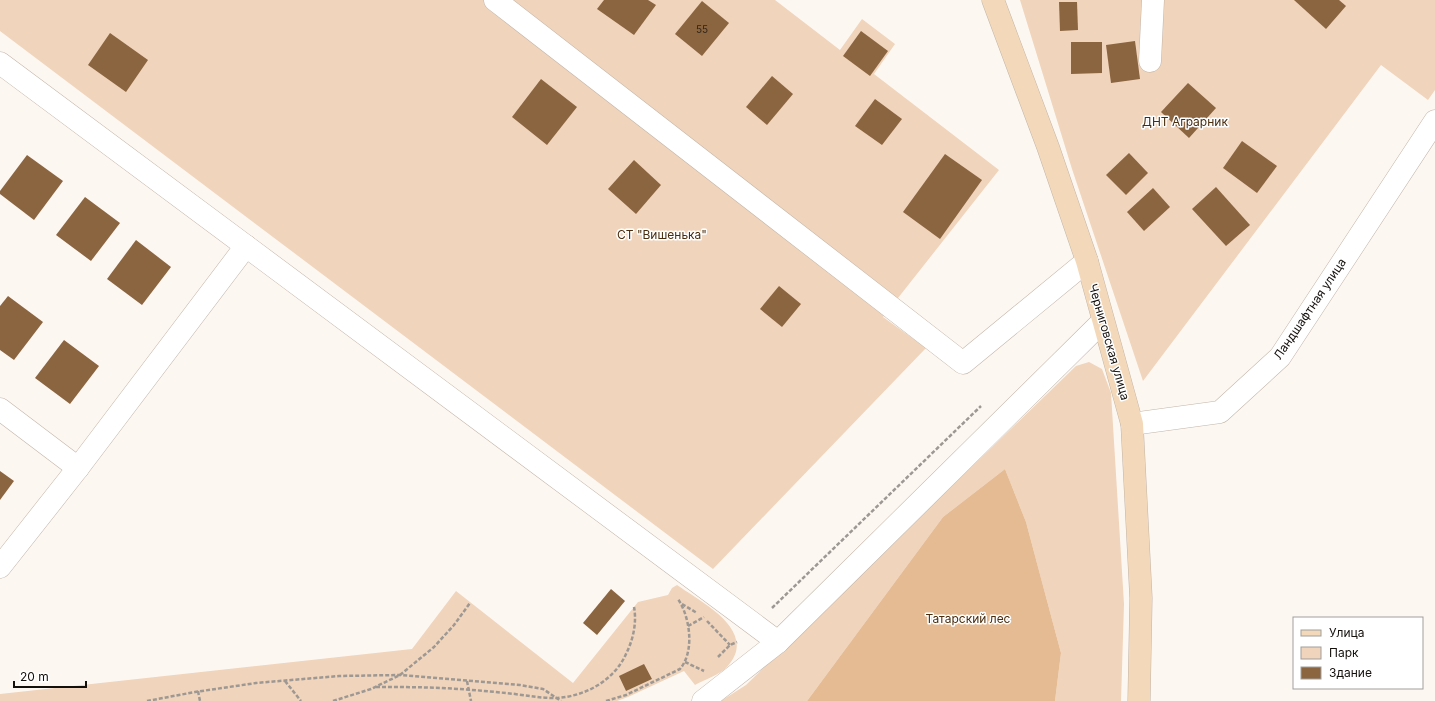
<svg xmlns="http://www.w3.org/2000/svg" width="1435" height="701" viewBox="0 0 1435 701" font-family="Inter,sans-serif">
  <rect width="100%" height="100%" fill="#fdf7f2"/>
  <g fill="#f0d4bb">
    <path d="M0,0h775l65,50 22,-31 33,25 -21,30 125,96 -116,147 43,31 -213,221 -713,-538z"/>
    <path d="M1020,0h415v90l-7,10 -47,-35 -238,316 -71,-212z"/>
    <path d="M1089,362l13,7 9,24 13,211 -3,97h-66l6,-48 -35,-131 -21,-53 -62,48 -136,184h-86l25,-16 330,-319z"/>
    <path d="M677,585c24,17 83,46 50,82 -6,7 -23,13 -32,18l-11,-14 -56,26 -11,4h-617v-7l412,-45 44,-58 117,92 65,-81 30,-7 4,-7z"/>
  </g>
  <path fill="#e5bb94" d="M1005,469l21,53 35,131 -6,48h-248l136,-184z"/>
  <g fill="#8b6440">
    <path d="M604,0h44l8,5 -22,30 -37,-26z"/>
    <path d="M1294,0h45l7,6 -20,23z"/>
    <path d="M702,1l27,22 -27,33 -27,-22z"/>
    <path d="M1059,2h18l1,28 -18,1z"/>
    <path d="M861,31l27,20 -18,25 -27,-20z"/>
    <path d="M110,33l38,27 -22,32 -38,-27z"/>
    <path d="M1135,41l5,38 -29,4 -5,-38z"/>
    <path d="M1071,42h31v31l-31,1z"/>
    <path d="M772,76l21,18 -26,31 -21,-18z"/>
    <path d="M541,79l36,28 -30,38 -35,-28z"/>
    <path d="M1188,83l28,25 -27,30 -28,-26z"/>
    <path d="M875,99l27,20 -20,26 -27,-19z"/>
    <path d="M1242,141l35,25 -20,27 -34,-25z"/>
    <path d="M1129,153l19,20 -22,22 -20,-20z"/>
    <path d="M945,154l37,26 -42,59 -37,-27z"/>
    <path d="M27,155l36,26 -29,39 -34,-26v-3z"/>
    <path d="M634,160l27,25 -25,29 -28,-25z"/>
    <path d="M1216,187l34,38 -24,21 -34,-37z"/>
    <path d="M1153,188l17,19 -26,24 -17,-19z"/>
    <path d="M85,197l35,26 -29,38 -35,-26z"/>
    <path d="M136,240l35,27 -29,38 -35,-26z"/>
    <path d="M779,286l22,18 -19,23 -22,-18z"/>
    <path d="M8,296l35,26 -29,38 -14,-10v-44z"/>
    <path d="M64,340l35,26 -29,38 -35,-26z"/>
    <path d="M0,471l14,10 -14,19z"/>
    <path d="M611,589l14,12 -28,34 -14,-12z"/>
    <path d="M644,664l8,15 -26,12 -7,-15z"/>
  </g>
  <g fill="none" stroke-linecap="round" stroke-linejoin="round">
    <defs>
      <g id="street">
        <path d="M495,0l468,363 124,-102"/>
        <path d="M1150,61l3,-61"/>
        <path d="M0,63l778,579"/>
        <path d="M0,409l78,59"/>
        <path d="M1132,424l88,-12 60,-55 155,-236"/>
        <path d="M0,567l78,-99 168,-222"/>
        <path d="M703,701l75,-59 325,-321"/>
      </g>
      <path id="secondary" d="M993,0l55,147 39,114 45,163 9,174 -2,103"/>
    </defs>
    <use href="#street" stroke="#c2b5a9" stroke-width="23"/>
    <use href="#secondary" stroke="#c2b5a9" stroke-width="23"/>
    <g stroke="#9d9893" stroke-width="2.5" stroke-dasharray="4 2" stroke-linecap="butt">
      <path d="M682,604l15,9"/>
      <path d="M772,608l209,-202"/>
      <path d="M707,621l23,24"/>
      <path d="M688,626l16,-9"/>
      <path d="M718,657l12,-12 7,-3"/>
      <path d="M685,662l19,9"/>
      <path d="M285,681l16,20"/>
      <path d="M467,681l4,20"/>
      <path d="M376,687c27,0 54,0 82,2 19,1 38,3 57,5 14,2 26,4 40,4 29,-1 59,-17 71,-44 7,-14 11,-31 8,-47"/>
      <path d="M198,691l2,10"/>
      <path d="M147,701l48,-9 61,-9 83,-7 61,-1 120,10 23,4 18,12"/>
      <path d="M333,701l38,-12 29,-14 34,-28 20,-22 16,-22"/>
      <path d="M606,701l20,-6 54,-26c15,-18 10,-52 -2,-70"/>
    </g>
    <use href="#street" stroke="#fff" stroke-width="22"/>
    <use href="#secondary" stroke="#f3d9b9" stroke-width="22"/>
  </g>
  <g text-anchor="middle" stroke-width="3" stroke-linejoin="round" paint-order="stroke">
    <g font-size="10" fill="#312418">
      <text x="702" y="33">55</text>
    </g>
    <g font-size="12" fill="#482c0d" stroke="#fff">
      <text x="1185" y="126">ДНТ Аграрник</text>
      <text x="662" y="239">СТ "Вишенька"</text>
      <text x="968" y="623">Татарский лес</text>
    </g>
    <g font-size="12" fill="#130f0b" stroke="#fff">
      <text transform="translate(1310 309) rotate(-56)" y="4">Ландшафтная улица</text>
      <text transform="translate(1109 342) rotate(74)" y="4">Черниговская улица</text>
    </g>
  </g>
  <rect x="1293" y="617" width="130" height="72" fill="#ffffff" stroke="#a19f9d"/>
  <rect x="1301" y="630" width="20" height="6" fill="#f3d9b9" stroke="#a19f9d"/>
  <text x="1329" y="637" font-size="12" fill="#130f0b">Улица</text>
  <rect x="1301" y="647" width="20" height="12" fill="#f0d4bb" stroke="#a19f9d"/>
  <text x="1329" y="657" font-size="12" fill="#130f0b">Парк</text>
  <rect x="1301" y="667" width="20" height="12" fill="#8b6440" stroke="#a19f9d"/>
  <text x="1329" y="677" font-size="12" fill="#130f0b">Здание</text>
  <path d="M14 681v6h72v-6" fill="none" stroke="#130f0b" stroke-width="2"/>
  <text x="20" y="681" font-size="12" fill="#130f0b" stroke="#ffffff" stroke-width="3" paint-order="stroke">20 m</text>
</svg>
